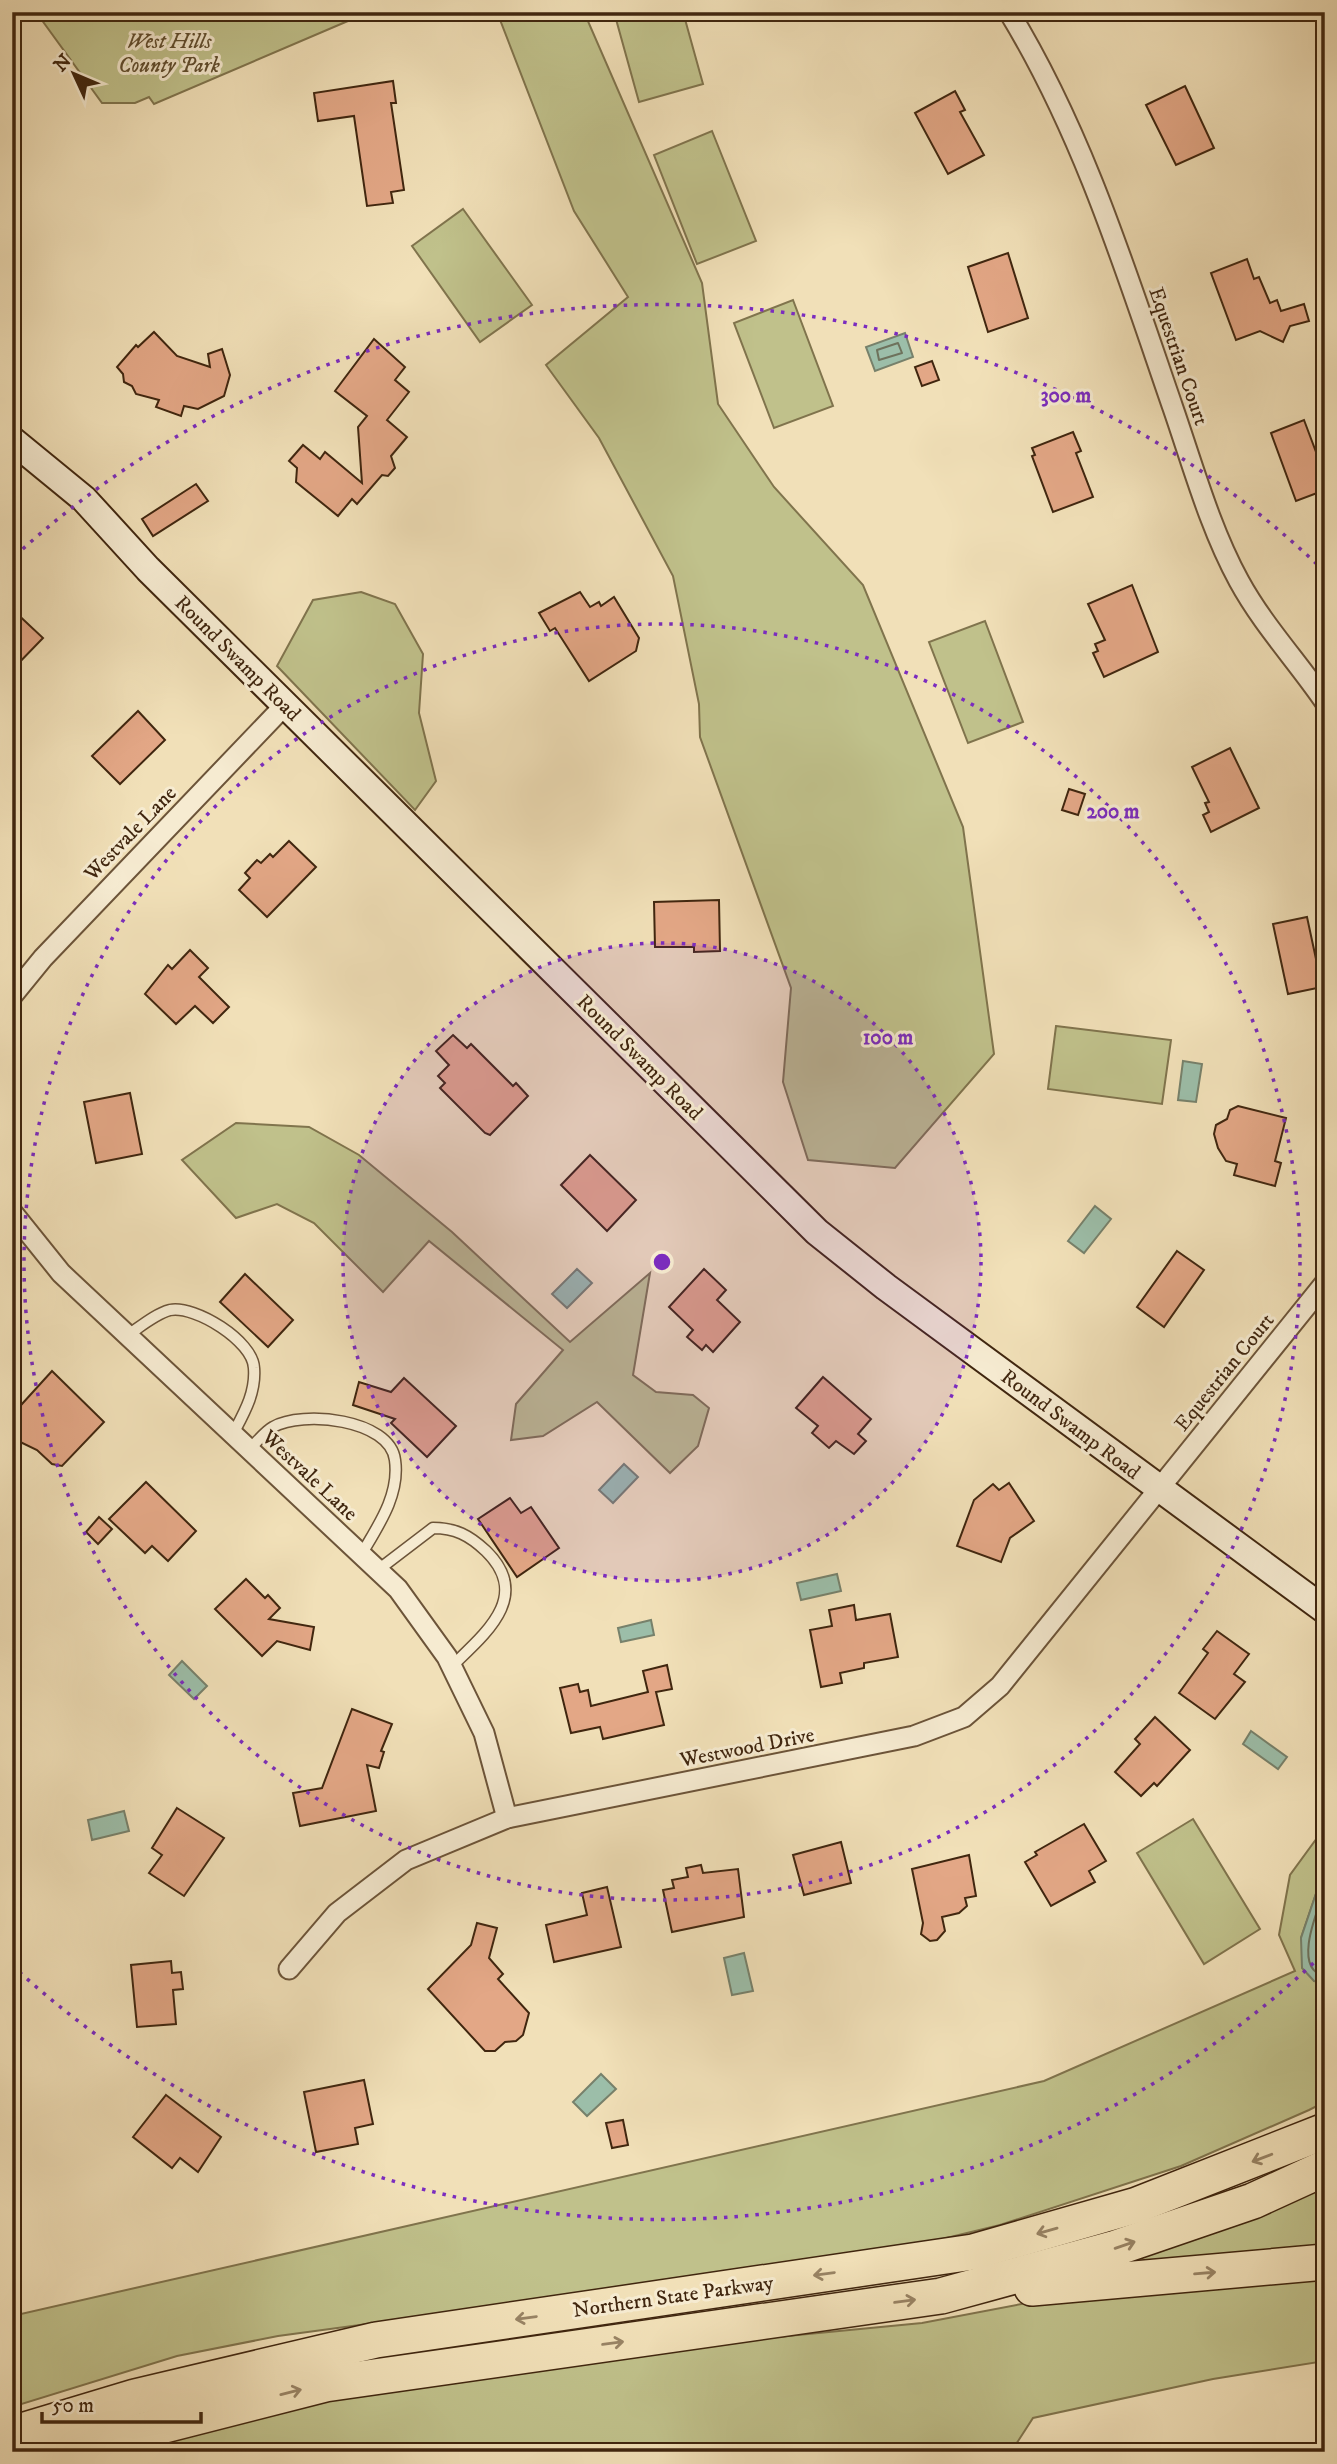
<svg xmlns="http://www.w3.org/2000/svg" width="1337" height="2464" viewBox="0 0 1337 2464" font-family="'IM FELL DW Pica',serif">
  <rect width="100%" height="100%" fill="#f1e0b8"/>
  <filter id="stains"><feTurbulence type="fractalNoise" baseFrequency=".00286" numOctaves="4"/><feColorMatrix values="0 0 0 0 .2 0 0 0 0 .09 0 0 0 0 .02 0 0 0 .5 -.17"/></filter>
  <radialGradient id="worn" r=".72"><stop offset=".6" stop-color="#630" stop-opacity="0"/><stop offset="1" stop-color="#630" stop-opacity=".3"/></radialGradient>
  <g fill="#c0c18b" stroke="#80744d" stroke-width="2">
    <path d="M36,12h333l-215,92 -5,-7 -14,6h-33z"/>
    <path d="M497,12h87l118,271 16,121 56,83 89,98 100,242 31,227 -99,114 -87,-8 -25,-78 8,-94 -91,-251 -1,-33 -26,-128 -74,-138 -53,-73 82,-68 -54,-86z"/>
    <path d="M614,12h69l20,72 -64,18z"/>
    <path d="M712,131l44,110 -59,23 -43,-109z"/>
    <path d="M463,209l69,96 -52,37 -68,-96z"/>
    <path d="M793,300l40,106 -59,22 -40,-105z"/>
    <path d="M361,592l34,12 28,50 -4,59 17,68 -21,29 -138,-144 36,-66z"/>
    <path d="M985,621l38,101 -55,21 -39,-101z"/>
    <path d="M1056,1026l115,14 -9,64 -114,-15z"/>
    <path d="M236,1123l73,4 50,28 93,77 118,110 80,-69 -17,102 23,17 37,3 16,13 -11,38 -28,27 -73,-71 -54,34 -32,4 5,-36 47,-54 -134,-109 -46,51 -69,-69 -37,-19 -41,14 -54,-58z"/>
    <path d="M1193,1819l67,110 -56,35 -67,-111z"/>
    <path d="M1325,1827v40l-24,71 13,43 11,2v119l-16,8 -128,56 -181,59 -128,31 -594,80 -101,20 -165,51v-91l1032,-235 251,-110 -16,-36 11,-60z"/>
    <path d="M1325,2183v65l-198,19 3,-6z"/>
    <path d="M1325,2272v89l-112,18 -180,39 -22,34h-895l231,-57 430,-58 145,-14 110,-21z"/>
  </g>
  <g fill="#9cbea9" stroke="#77816b" stroke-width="2">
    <path d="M905,333l8,24 -38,14 -9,-24z"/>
    <path d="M1183,1061l19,3 -6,38 -18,-2z"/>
    <path d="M1095,1206l16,13 -27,34 -16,-12z"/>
    <path d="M577,1269l15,14 -25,25 -15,-14z"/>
    <path d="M624,1464l14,13 -25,26 -14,-13z"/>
    <path d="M837,1574l4,17 -40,9 -4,-17z"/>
    <path d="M651,1620l3,15 -33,7 -3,-14z"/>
    <path d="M182,1661l25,25 -13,13 -25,-24z"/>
    <path d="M1251,1731l36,26 -9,12 -35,-25z"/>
    <path d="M124,1811l5,20 -37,9 -4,-20z"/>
    <path d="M1325,1867v116l-11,-2 -12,-13 -1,-30z"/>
    <path d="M744,1953l9,38 -21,4 -8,-37z"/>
    <path d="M601,2074l15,15 -29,27 -14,-14z"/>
  </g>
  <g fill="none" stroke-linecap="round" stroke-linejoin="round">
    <g stroke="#6e725c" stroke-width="2">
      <path d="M898,343l4,10 -23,7 -2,-10z"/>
      <path d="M1325,1889c-7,20 -34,81 0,87"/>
    </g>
  </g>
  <g fill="#e3a786" stroke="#40260f" stroke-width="2">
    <path d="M393,81l3,22h-5l13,87 -13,2 2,11 -26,3 -13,-90 -36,5 -4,-28z"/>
    <path d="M1185,86l29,62 -38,17 -30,-60z"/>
    <path d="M955,91l10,19 -5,2 24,43 -36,19 -33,-61z"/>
    <path d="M1008,253l20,65 -40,14 -20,-65z"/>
    <path d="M1247,259l7,20 5,-2 11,26 7,-3 4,11 23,-7 5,17 -19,5 -7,16 -23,-11 -24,9 -25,-67z"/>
    <path d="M154,332l23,24 33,11 -2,-13 14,-5 8,26 -6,21 -26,13 -14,-3 -3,10 -25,-9 3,-7 -23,-6 -4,-8 -8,-4 -1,-8 -6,-7 19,-22 2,2z"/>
    <path d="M374,339l31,28 -10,13 14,12 -22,28 20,17 -16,19 4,12 -7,8 -6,-1 -25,29 -5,-5 -14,17 -42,-34 1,-14 -8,-7 14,-16 17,14 5,-7 37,31 -4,-56 9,-11 -32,-25z"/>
    <path d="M932,361l7,19 -17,6 -7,-19z"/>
    <path d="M1304,420l21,56v14l-29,11 -25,-68z"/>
    <path d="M1073,432l8,19 -5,2 17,44 -40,15 -21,-56 3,-1 -3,-7z"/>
    <path d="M196,484l12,17 -55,35 -11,-17z"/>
    <path d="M1132,585l26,67 -54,25 -11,-24 5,-2 -3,-7 10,-4 -17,-36z"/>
    <path d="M580,592l10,15 9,-5 2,4 13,-9 25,41 -3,13 -47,30 -34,-53 -5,3 -11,-18z"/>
    <path d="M12,609l31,29 -31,32z"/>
    <path d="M138,711l27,29 -45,44 -28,-28z"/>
    <path d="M1230,748l29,60 -48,24 -8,-17 6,-3 -4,-9 4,-1 -17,-35z"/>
    <path d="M1069,789l16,5 -7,21 -16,-5z"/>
    <path d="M289,841l27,26 -49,50 -28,-27 11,-12 -5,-5 12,-13 4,3 9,-9 3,3z"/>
    <path d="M719,900l1,51 -26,1v-5h-39l-1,-45z"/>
    <path d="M1307,917l15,70 -34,7 -15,-70z"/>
    <path d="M190,950l18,18 -9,9 30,30 -16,16 -18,-17 -19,18 -31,-30 23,-29 4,4z"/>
    <path d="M453,1035l14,13 4,-4 42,42 3,-3 12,13 -38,39 -5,-2 -45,-45 5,-5 -7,-7 11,-11 -13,-14z"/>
    <path d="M130,1093l12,61 -46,9 -12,-61z"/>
    <path d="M1238,1106l48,12 -11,43 6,2 -6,23 -41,-11 3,-11 -11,-3 -8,-13 -4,-14 2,-9 11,-6 3,-9z"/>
    <path d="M590,1155l46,45 -29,31 -46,-46z"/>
    <path d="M1177,1251l27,19 -40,57 -27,-20z"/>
    <path d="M704,1269l22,21 -9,10 23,22 -27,30 -7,-7 -4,5 -15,-13 6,-7 -24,-23z"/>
    <path d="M245,1274l48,46 -25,27 -48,-45z"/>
    <path d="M52,1371l52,51 -42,44 -10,-2 -15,-14 -25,-12v-23z"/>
    <path d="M823,1377l48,42 -13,15 8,7 -12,13 -18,-13 -7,7 -17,-15 6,-7 -22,-18z"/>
    <path d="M404,1378l52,48 -29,31 -36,-34 4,-4 -42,-14 6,-23 32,10z"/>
    <path d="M146,1482l50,49 -28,30 -16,-15 -7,7 -36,-34z"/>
    <path d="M1009,1483l25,38 -24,17 -9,24 -44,-16 17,-46 19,-16 6,6z"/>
    <path d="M510,1498l11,15 10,-6 28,41 -42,29 -39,-58z"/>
    <path d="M99,1517l13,12 -14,15 -12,-12z"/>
    <path d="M246,1579l19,19 3,-3 12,13 -11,11 45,8 -4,23 -33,-9 -15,15 -47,-47z"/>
    <path d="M854,1605l2,15 34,-6 8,43 -34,6v5l-24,5 2,10 -21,4 -11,-57 22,-4 -3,-16z"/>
    <path d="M1217,1631l32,23 -15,20 11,8 -30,37 -36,-26 29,-40 -5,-4z"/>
    <path d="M667,1665l5,24 -16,3 8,33 -61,14 -3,-12 -29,6 -11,-45 18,-4 2,8 8,-2 3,16 57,-14 -5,-21z"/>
    <path d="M352,1709l40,15 -11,27 3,1 -5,16 -12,-3 9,46 -76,15 -7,-33 29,-5z"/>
    <path d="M1155,1717l35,33 -33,36 -3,-3 -13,13 -26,-24 25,-28 -5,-5z"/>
    <path d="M177,1808l47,30 -40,58 -35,-23 13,-18 -10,-7z"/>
    <path d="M1084,1824l22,37 -17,10 6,11 -44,24 -26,-44 12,-7 -2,-3z"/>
    <path d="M841,1842l10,41 -47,12 -11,-40z"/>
    <path d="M969,1855l7,41 -11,2 2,8 -8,7 -17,4 3,14 -8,9 -7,1 -9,-7 2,-11 -11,-54z"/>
    <path d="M701,1865l2,8 35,-4 6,48 -72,15 -9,-42 11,-2 -2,-8 16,-3 -2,-9z"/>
    <path d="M607,1887l14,60 -67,15 -8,-37 41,-10 -5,-22z"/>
    <path d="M477,1923l20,5 -8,30 14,16 -5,5 31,34 -6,22 -7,6 -11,1 -10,9h-10l-57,-62 43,-44z"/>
    <path d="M171,1961l1,12 9,-1 2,17 -10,1 3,34 -39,3 -6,-62z"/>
    <path d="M364,2080l9,44 -18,4 3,16 -42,8 -12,-60z"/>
    <path d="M166,2095l55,42 -23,35 -18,-14 -8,10 -39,-31z"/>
    <path d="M623,2120l5,25 -16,3 -6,-25z"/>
  </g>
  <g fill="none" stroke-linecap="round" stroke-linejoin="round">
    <defs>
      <g id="lane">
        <path d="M128,1335c12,-8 27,-21 42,-25 25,-5 83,31 84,58 2,25 -10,45 -21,66"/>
        <path d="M249,1450c7,-7 15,-18 24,-23 29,-17 117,-8 122,33 5,35 -17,66 -34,95"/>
        <path d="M378,1570l55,-42c22,0 36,7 53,23 46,45 0,82 -34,115"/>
      </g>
      <g id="street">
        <path d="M1009,12c75,123 117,260 164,396 20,58 37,120 66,173 24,44 58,80 86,121"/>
        <path d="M12,996l31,-38 242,-253"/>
        <path d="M12,1212l49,61 337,316 49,68 37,76 23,85"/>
        <path d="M289,1969l48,-56 69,-53 101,-42 407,-82 50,-19 36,-31 325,-403"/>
      </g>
      <path id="secondary" d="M12,440l72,59 64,70 669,663 69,55 439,323"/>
      <g id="highway">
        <path d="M1032,2288l293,-26"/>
        <path d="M12,2434l123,-37 241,-57 597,-88 164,-47 188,-74"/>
        <path d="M59,2452l266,-68 616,-88 172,-47 140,-48 72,-33"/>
      </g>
    </defs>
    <use href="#lane" stroke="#6c5439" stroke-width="13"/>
    <use href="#street" stroke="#6c5439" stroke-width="23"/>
    <use href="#secondary" stroke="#40260f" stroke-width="30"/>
    <use href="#highway" stroke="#40260f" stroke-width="38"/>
    <use href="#lane" stroke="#f6ebd1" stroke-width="10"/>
    <use href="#street" stroke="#f6ebd1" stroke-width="19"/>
    <use href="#secondary" stroke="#f6ebd1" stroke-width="26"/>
    <use href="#highway" stroke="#f1e0b8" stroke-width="35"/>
  </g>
  <defs><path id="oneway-shaft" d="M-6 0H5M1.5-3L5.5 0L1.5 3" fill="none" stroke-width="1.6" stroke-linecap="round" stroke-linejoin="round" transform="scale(1.75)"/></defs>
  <g stroke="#988364">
    <use href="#oneway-shaft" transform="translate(1262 2158) rotate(159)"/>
    <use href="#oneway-shaft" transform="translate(1047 2231) rotate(164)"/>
    <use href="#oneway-shaft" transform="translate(1125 2245) rotate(-19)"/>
    <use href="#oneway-shaft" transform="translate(1205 2273) rotate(-5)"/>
    <use href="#oneway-shaft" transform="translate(824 2274) rotate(172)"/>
    <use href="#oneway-shaft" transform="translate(905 2301) rotate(-8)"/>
    <use href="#oneway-shaft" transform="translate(526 2318) rotate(172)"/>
    <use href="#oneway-shaft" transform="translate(613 2343) rotate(-8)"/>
    <use href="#oneway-shaft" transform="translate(291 2392) rotate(-14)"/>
  </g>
  <circle cx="662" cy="1262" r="319" fill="#7b2cbf" fill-opacity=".12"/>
  <g fill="none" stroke="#7b2cbf" stroke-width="3.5" stroke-dasharray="3.5 7">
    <circle cx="662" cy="1262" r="319"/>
    <circle cx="662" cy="1262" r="638"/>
    <path d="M1321 1956A957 957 0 0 1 15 1968M15 556A957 957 0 0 1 1321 568"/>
  </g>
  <g text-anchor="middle" stroke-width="6" stroke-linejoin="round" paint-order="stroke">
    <g font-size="21" font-style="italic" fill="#604d2e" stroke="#f6ebd1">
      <text x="169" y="48">West Hills<tspan x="169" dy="24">County Park</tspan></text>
    </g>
    <g font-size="21" fill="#40260f" stroke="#f6ebd1">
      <text transform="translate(1179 356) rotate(71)" y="7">Equestrian Court</text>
      <text transform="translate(238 658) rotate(45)" y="7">Round Swamp Road</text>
      <text transform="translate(130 833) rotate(-46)" y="7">Westvale Lane</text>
      <text transform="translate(640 1057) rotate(45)" y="7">Round Swamp Road</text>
      <text transform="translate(1224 1372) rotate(-51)" y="7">Equestrian Court</text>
      <text transform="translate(1071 1424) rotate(37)" y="7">Round Swamp Road</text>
      <text transform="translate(310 1475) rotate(43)" y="7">Westvale Lane</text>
      <text transform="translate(747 1747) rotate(-11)" y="7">Westwood Drive</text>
      <text transform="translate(673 2296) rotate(-8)" y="7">Northern State Parkway</text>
    </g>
  </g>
  <circle cx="662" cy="1262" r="10" fill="#7b2cbf" stroke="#f6ebd1" stroke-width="3.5"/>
  <g font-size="21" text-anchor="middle" font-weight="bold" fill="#7b2cbf" stroke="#f6ebd1" stroke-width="6" stroke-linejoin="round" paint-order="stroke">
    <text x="1066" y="402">300 m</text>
    <text x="1113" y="818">200 m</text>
    <text x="888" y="1044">100 m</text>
  </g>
  <rect width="1337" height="2464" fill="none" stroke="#f1e0b8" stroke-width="42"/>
  <rect x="14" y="14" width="1309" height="2436" fill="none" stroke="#40260f" stroke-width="3.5"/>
  <rect x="21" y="21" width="1295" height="2422" fill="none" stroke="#40260f" stroke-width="2"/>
  <g transform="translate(74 74) rotate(314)" stroke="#f6ebd1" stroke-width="5" paint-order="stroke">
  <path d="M0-5L12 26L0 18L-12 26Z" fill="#40260f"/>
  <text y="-10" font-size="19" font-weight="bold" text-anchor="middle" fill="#40260f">N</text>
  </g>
  <path d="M42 2412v10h159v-10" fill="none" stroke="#40260f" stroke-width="3.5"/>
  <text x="52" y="2412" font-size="21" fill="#40260f" stroke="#f6ebd1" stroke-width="5" paint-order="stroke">50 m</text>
  <rect width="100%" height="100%" filter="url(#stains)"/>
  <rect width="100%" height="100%" fill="url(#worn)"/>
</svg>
